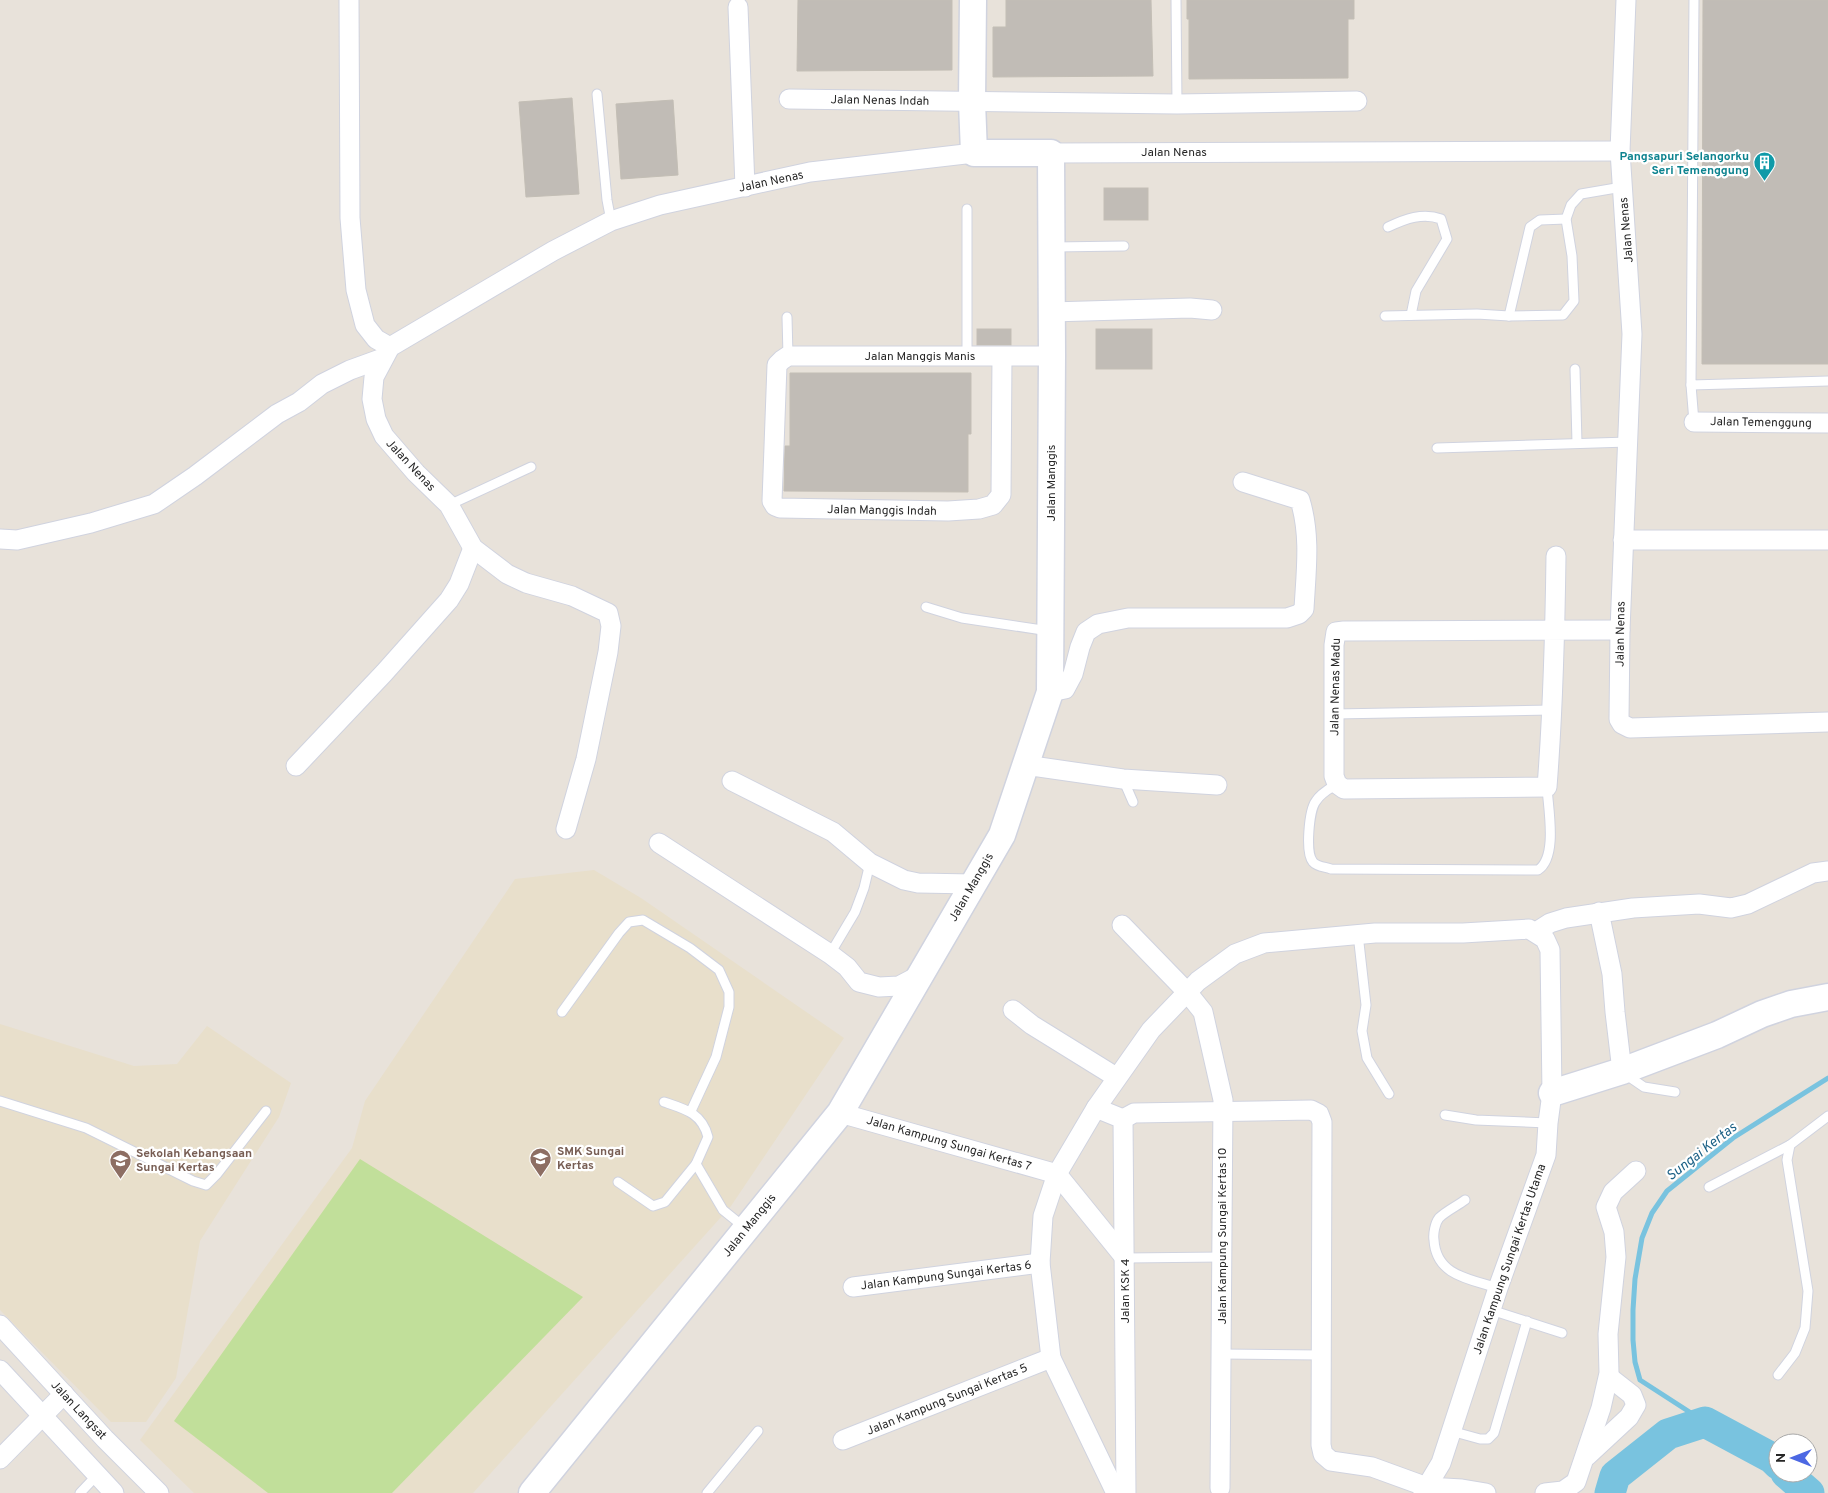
<svg xmlns="http://www.w3.org/2000/svg" width="1828" height="1493" viewBox="0 0 1828 1493" font-family="Overpass,sans-serif">
  <rect width="100%" height="100%" fill="#e8e2da"/>
  <g fill="#e8dfcb">
    <path d="M594,870l47,28 203,140 -113,168 -258,287h-279l-54,-53 212,-292 13,-47 150,-222z"/>
    <path d="M0,1024l134,42 43,-2 30,-38 84,57 -12,34 -79,124 -24,137 -30,44h-35l-111,-112z"/>
  </g>
  <path fill="#c1df9a" d="M360,1159l223,138 -191,196h-124l-94,-72z"/>
  <g fill="none" stroke-linecap="round" stroke-linejoin="round">
    <path stroke="#79c3df" stroke-width="5" d="M1705,1422l-65,-42 -5,-18 -2,-22v-30l2,-31 7,-41 10,-25 15,-22 66,-53 95,-60"/>
    <g stroke="#79c3df" stroke-width="31">
      <path d="M1786,1473l23,20"/>
      <path d="M1610,1493l5,-17 53,-42 37,-12 67,36 6,6"/>
    </g>
  </g>
  <g fill="#c1bcb6" stroke="#c3beb5">
    <path d="M798,0h154v70l-155,1z"/>
    <path d="M1006,0h145l2,76 -160,1v-50h13z"/>
    <path d="M1187,0h167v19h-6v59l-159,1v-60h-2z"/>
    <path d="M1703,0h125v364h-126z"/>
    <path d="M572,98l7,96 -53,3 -7,-95z"/>
    <path d="M673,100l5,75 -57,4 -5,-75z"/>
    <rect x="1104" y="188" width="44" height="32"/>
    <rect x="977" y="329" width="34" height="16"/>
    <rect x="1096" y="329" width="56" height="40"/>
    <path d="M790,373h181v61h-3v58l-184,-1 1,-45h5z"/>
  </g>
  <g fill="none" stroke-linecap="round" stroke-linejoin="round">
    <defs>
      <g id="lane">
        <path d="M1176,0l1,104"/>
        <path d="M1694,0l-3,385 137,-4"/>
        <path d="M597,94l10,106 4,21"/>
        <path d="M967,209v147"/>
        <path d="M1388,227c17,-8 35,-15 53,-8l6,20 -31,52 -5,24"/>
        <path d="M1054,247l70,-1"/>
        <path d="M1385,316l92,-2 32,2 54,-1 11,-14 -2,-45 -6,-37 5,-14 10,-11 41,-7"/>
        <path d="M1509,316l21,-89 10,-7 26,-1"/>
        <path d="M787,317l1,39"/>
        <path d="M1575,369l2,74"/>
        <path d="M1691,385l3,37"/>
        <path d="M1437,448l191,-6"/>
        <path d="M449,505l82,-38"/>
        <path d="M926,607l36,11 87,13"/>
        <path d="M1335,714l217,-4"/>
        <path d="M1123,779l10,23"/>
        <path d="M1337,784c-8,5 -16,9 -21,17 -7,9 -11,52 -3,61 4,5 13,5 18,7l207,1c20,-13 10,-62 9,-83"/>
        <path d="M1358,934l8,71 -4,26 5,27 22,36"/>
        <path d="M830,954l25,-42 9,-24 6,-25"/>
        <path d="M562,1012l57,-79 10,-11 14,-2 47,28 29,22 10,22v15l-13,50 -25,54"/>
        <path d="M1625,1074l19,13 31,5"/>
        <path d="M0,1101l86,27 107,53 13,4 11,-11 49,-63"/>
        <path d="M664,1102c21,7 38,11 44,35l-12,27 27,46 21,17"/>
        <path d="M1445,1115l31,5 72,3"/>
        <path d="M618,1182l35,24 12,-4 31,-38"/>
        <path d="M1709,1187l81,-42"/>
        <path d="M1465,1200c-8,6 -19,11 -26,18 -4,5 -6,16 -5,22 2,36 36,39 64,48"/>
        <path d="M1125,1258l98,-1"/>
        <path d="M1491,1310l71,23"/>
        <path d="M1221,1354l100,1"/>
        <path d="M1778,1375l17,-22 10,-25 3,-37 -21,-131 3,-15 38,-29"/>
        <path d="M1451,1431l29,8h8l6,-6 33,-112"/>
        <path d="M80,1493l17,-18"/>
        <path d="M707,1493l51,-62"/>
      </g>
      <g id="street">
        <path d="M349,0l1,218 6,72 9,35 11,14 14,8"/>
        <path d="M1626,0l-6,151 12,183 -12,296 -1,89 3,5 8,4 198,-6"/>
        <path d="M738,7l7,180"/>
        <path d="M789,99l388,5 180,-3"/>
        <path d="M1051,153l569,-2"/>
        <path d="M1051,312l139,-4 22,2"/>
        <path d="M1002,356l-1,139 -8,10 -14,4 -31,2 -168,-3 -5,-2 -3,-5 5,-136 5,-5 6,-4h264"/>
        <path d="M1694,422l134,1"/>
        <path d="M0,539l17,1 74,-17 63,-19 41,-28 82,-62 22,-12 23,-18 28,-14 33,-12"/>
        <path d="M1623,540h205"/>
        <path d="M1556,556c-1,77 -3,155 -9,231l-203,2 -7,-5 -3,-8v-131l2,-13 8,-1 276,-1"/>
        <path d="M1050,692l15,-3 8,-15 7,-27 6,-15 12,-8 30,-6h159l12,-4 5,-5c2,-37 7,-73 -4,-109l-57,-18"/>
        <path d="M1025,765l98,14 94,6"/>
        <path d="M296,766l88,-93 65,-73 10,-16 14,-36"/>
        <path d="M732,781l101,51 37,31 34,17 14,3 55,1"/>
        <path d="M566,829l20,-70 22,-107 3,-26 -3,-13 -36,-17 -46,-13 -19,-9 -34,-26 -24,-43 -33,-32 -32,-37 -8,-17 -4,-20 2,-22 16,-30 163,-96 58,-30 49,-16 150,-33 164,-19"/>
        <path d="M659,843l171,111 17,13 12,15 20,5 20,-1 21,-11"/>
        <path d="M1599,912l13,62 3,38 7,59"/>
        <path d="M1122,925l65,67 16,20 20,88 -3,388"/>
        <path d="M1536,932l14,-9 16,-5 67,-10 66,-4 32,4 17,-4 65,-31 15,-2"/>
        <path d="M1013,1010l19,15 84,52"/>
        <path d="M1096,1108l27,11 3,374"/>
        <path d="M840,1113l217,61"/>
        <path d="M1123,1119l11,-6 177,-3 8,4 3,8 -1,323 2,9 8,7 41,6 55,20 35,2 24,4"/>
        <path d="M1057,1174l68,84"/>
        <path d="M853,1287l187,-24"/>
        <path d="M0,1325l105,114 54,54"/>
        <path d="M0,1370l114,123"/>
        <path d="M843,1440l208,-82"/>
        <path d="M1587,1456l42,-39 7,-12 -4,-10 -23,-18"/>
        <path d="M0,1459l64,-65"/>
        <path d="M1118,1493l-3,-2 -64,-133 -11,-95 3,-47 14,-42 39,-66 55,-78 47,-49 37,-27 29,-11 111,-10h88l66,-4 16,10 5,11 2,143 -4,30 -2,32 -48,133 -57,175 -18,30"/>
        <path d="M1545,1493l18,-2 13,-9 25,-74 8,-35 -1,-39 8,-77 -2,-25 -8,-25 7,-15 23,-21"/>
      </g>
      <g id="secondary">
        <path d="M1552,1093l70,-22 95,-36 45,-21 29,-10 37,-7"/>
        <path d="M532,1493l308,-380 162,-278 48,-143 2,-336 -1,-203h-77l-2,-51 1,-102"/>
      </g>
    </defs>
    <use href="#lane" stroke="#d0d3df" stroke-width="11"/>
    <use href="#street" stroke="#d0d3df" stroke-width="21"/>
    <use href="#secondary" stroke="#d0d3df" stroke-width="29"/>
    <use href="#lane" stroke="#fff" stroke-width="9"/>
    <use href="#street" stroke="#fff" stroke-width="19"/>
    <use href="#secondary" stroke="#fff" stroke-width="26"/>
  </g>
  <defs>
    <symbol id="building-pin" viewBox="-11 -11 22 30"><path d="M0 17L-7.5 6A9.5 9.5 0 1 1 7.5 6Z" fill="#0f9aa8" stroke="#fff"/><path d="M-4-6H4V6H1V3H-1V6H-4ZM-2.5-4.3h1.7v1.8h-1.7ZM.8-4.3h1.7v1.8H.8ZM-2.5-1h1.7V.8h-1.7ZM.8-1h1.7V.8H.8Z" fill="#fff"/></symbol>
    <symbol id="school-pin" viewBox="-11 -11 22 30"><path d="M0 17L-7.5 6A9.5 9.5 0 1 1 7.5 6Z" fill="#8d6e63" stroke="#fff"/><path d="M0-5L7-2L0 1L-7-2ZM-4 1L0 2.5L4 1V4Q0 6-4 4Z" fill="#fff"/></symbol>
  </defs>
  <g fill-rule="evenodd">
    <use href="#building-pin" x="1752" y="150" width="25" height="34"/>
    <use href="#school-pin" x="528" y="1146" width="25" height="34"/>
    <use href="#school-pin" x="108" y="1148" width="25" height="34"/>
  </g>
  <g text-anchor="middle" stroke-width="4.5" stroke-linejoin="round" paint-order="stroke">
    <g font-size="12" fill="#272727" stroke="#fff">
      <text transform="translate(880 100) rotate(1)" y="4">Jalan Nenas Indah</text>
      <text x="1174" y="156">Jalan Nenas</text>
      <text transform="translate(771 181) rotate(-12)" y="4">Jalan Nenas</text>
      <text transform="translate(1626 230) rotate(-95)" y="4">Jalan Nenas</text>
      <text x="920" y="360">Jalan Manggis Manis</text>
      <text transform="translate(1761 422) rotate(1)" y="4">Jalan Temenggung</text>
      <text transform="translate(411 465) rotate(47)" y="4">Jalan Nenas</text>
      <text transform="translate(1051 483) rotate(-90)" y="4">Jalan Manggis</text>
      <text transform="translate(882 510) rotate(1)" y="4">Jalan Manggis Indah</text>
      <text transform="translate(1620 634) rotate(-89)" y="4">Jalan Nenas</text>
      <text transform="translate(1335 687) rotate(-89)" y="4">Jalan Nenas Madu</text>
      <text transform="translate(971 887) rotate(-60)" y="4">Jalan Manggis</text>
      <text transform="translate(949 1143) rotate(16)" y="4">Jalan Kampung Sungai Kertas 7</text>
      <text transform="translate(749 1225) rotate(-51)" y="4">Jalan Manggis</text>
      <text transform="translate(1222 1236) rotate(-90)" y="4">Jalan Kampung Sungai Kertas 10</text>
      <text transform="translate(1509 1259) rotate(-71)" y="4">Jalan Kampung Sungai Kertas Utama</text>
      <text transform="translate(946 1275) rotate(-7)" y="4">Jalan Kampung Sungai Kertas 6</text>
      <text transform="translate(1125 1291) rotate(-90)" y="4">Jalan KSK 4</text>
      <text transform="translate(947 1399) rotate(-22)" y="4">Jalan Kampung Sungai Kertas 5</text>
      <text transform="translate(79 1410) rotate(47)" y="4">Jalan Langsat</text>
    </g>
    <g font-size="12" font-weight="bold" fill="#0d838f" stroke="#fff" text-anchor="end">
      <text x="1749" y="160">Pangsapuri Selangorku<tspan x="1749" dy="14">Seri Temenggung</tspan></text>
    </g>
    <g font-size="12" font-weight="bold" fill="#785e54" stroke="#fff" text-anchor="start">
      <text x="557" y="1155">SMK Sungai<tspan x="557" dy="14">Kertas</tspan></text>
      <text x="136" y="1157">Sekolah Kebangsaan<tspan x="136" dy="14">Sungai Kertas</tspan></text>
    </g>
    <g font-size="14" font-style="italic" fill="#1c6186" stroke="#fff">
      <text transform="translate(1701 1151) rotate(-38)" y="5">Sungai Kertas</text>
    </g>
  </g>
  <g transform="translate(1793 1458) rotate(270)"><circle r="24" fill="#ffffff" stroke="#a9a9a9"/>
  <path d="M0-4L9 19L0 12L-9 19Z" fill="#4c68e3"/>
  <text y="-8" font-size="14" font-weight="bold" text-anchor="middle" fill="#272727">N</text>
  </g>
</svg>
